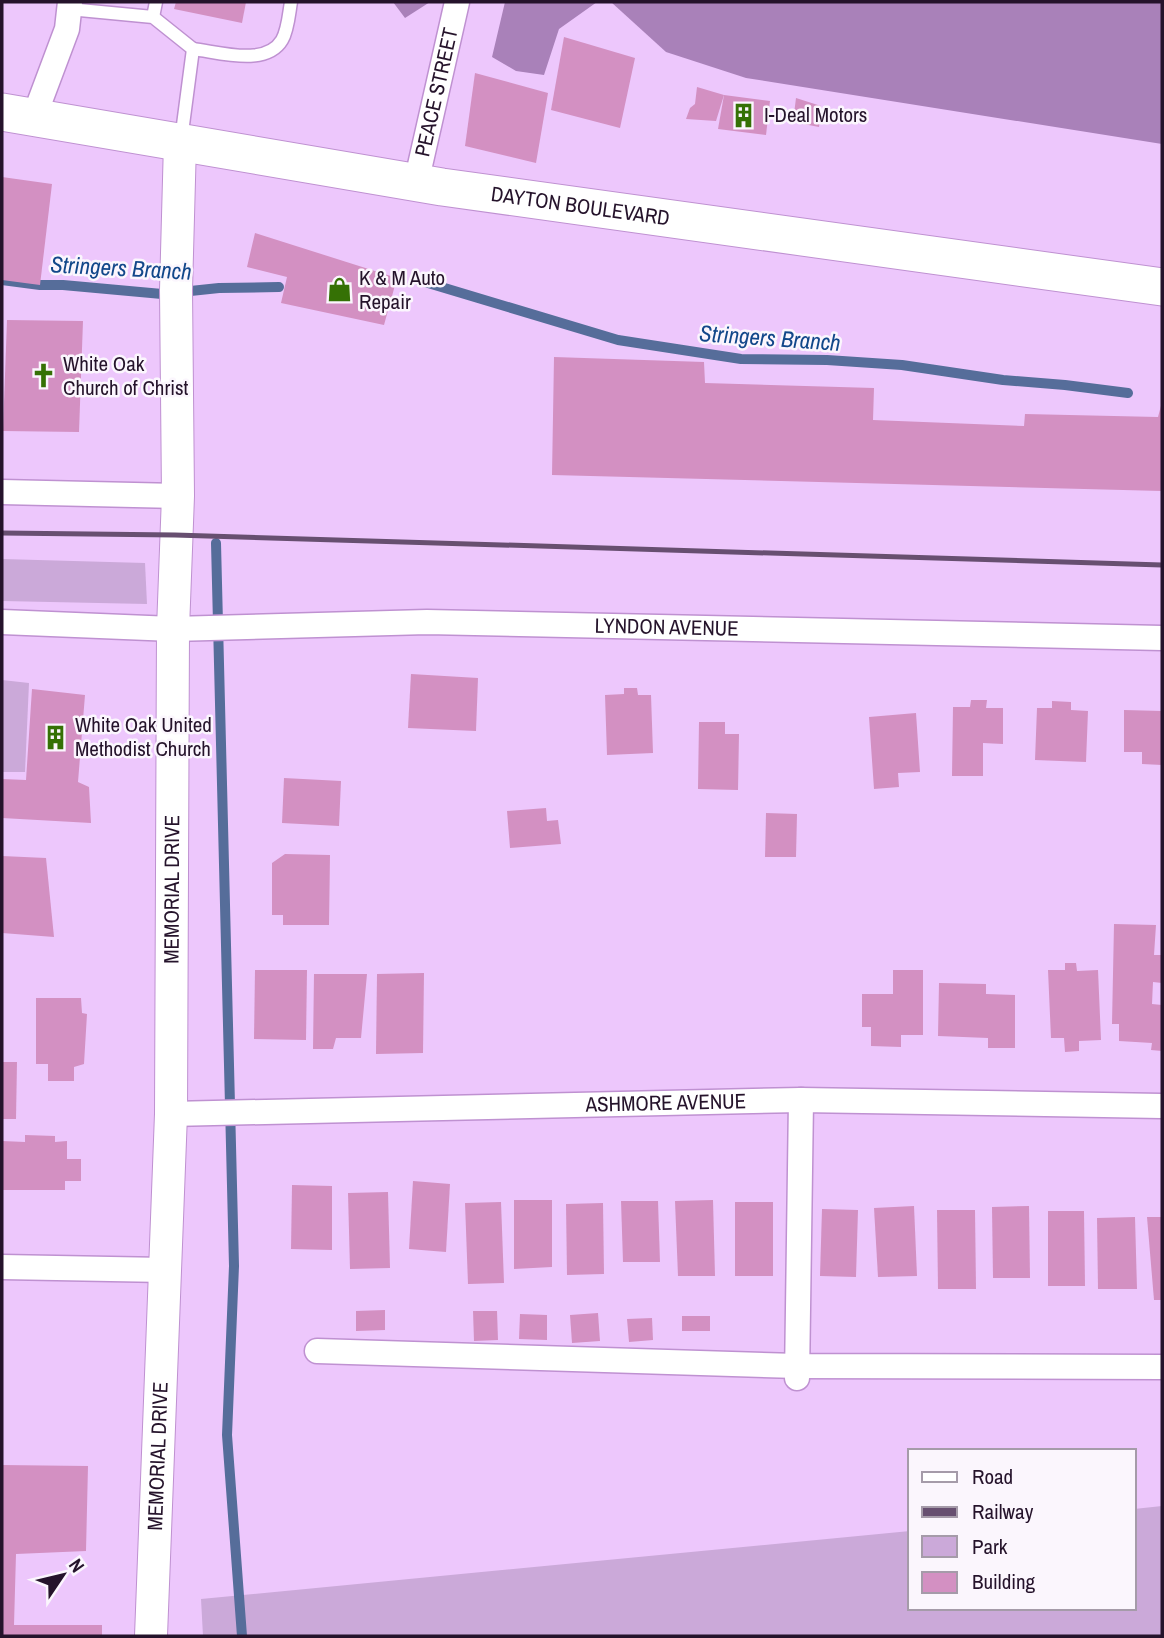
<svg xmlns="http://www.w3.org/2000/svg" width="1164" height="1638" viewBox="0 0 1164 1638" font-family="'Archivo Narrow',sans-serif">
  <rect width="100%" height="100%" fill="#edc7fc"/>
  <g fill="#cba9d9">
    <path d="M2,559l143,4 2,41 -145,-3z"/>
    <path d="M2,680l27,3 -4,89h-23z"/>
    <path d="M1162,1506v130h-959l-2,-37 709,-68v77h224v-99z"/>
  </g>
  <g fill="#a981b9">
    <path d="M393,2h37l-25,16z"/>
    <path d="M505,2h92l-38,27 -15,46 -28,-4 -24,-14z"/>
    <path d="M611,2h551v142l-416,-66 -80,-26z"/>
  </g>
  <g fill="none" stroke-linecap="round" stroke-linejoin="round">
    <g stroke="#566d9a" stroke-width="10">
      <path d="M2,280l38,5h23l99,9 57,-6 60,-1"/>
      <path d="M418,280l200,60 123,19 86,1 75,5 101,15 62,5 63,8"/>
      <path d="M216,543l18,723 -7,169 15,201"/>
    </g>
  </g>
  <g fill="#d390c2">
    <path d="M176,2h70l-4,21 -68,-14z"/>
    <path d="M564,37l71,21 -15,70 -69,-18z"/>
    <path d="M475,73l73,20 -12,70 -71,-17z"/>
    <path d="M697,87l27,8 -8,26 -30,-2 4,-11 5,-4z"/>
    <path d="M724,95l46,6 -4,34 -48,-6z"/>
    <path d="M796,98l25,8 -2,21 -26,-5z"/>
    <path d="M2,177l50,7 -12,101 -38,-5z"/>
    <path d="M255,233l142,45 -13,47 -103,-22 6,-26 -40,-10z"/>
    <path d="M7,320l76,1 -4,111 -76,-1z"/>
    <path d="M554,357l150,5 1,21 169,5 -1,32 151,6 1,-12 133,3 4,-15v89l-610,-16z"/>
    <path d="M411,674l67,4 -2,53 -68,-3z"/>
    <path d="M624,688h13l1,7h13l2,58 -46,2 -2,-60 19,-1z"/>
    <path d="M32,689l53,6 -7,87 11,5 2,36 -89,-5v-39l24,1z"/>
    <path d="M971,700h16l-1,8h17v36l-20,-1v33h-31l1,-69h17z"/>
    <path d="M1052,701l19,1v8l17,1 -2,51 -51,-2 2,-52h15z"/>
    <path d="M1124,710l38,1v54l-20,-1v-12h-18z"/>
    <path d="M916,713l4,59 -22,1 1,14 -25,2 -5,-72z"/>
    <path d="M699,722h26v12h14l-1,56 -40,-1z"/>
    <path d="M284,778l57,3 -2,45 -57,-3z"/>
    <path d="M546,808l1,13 11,-1 3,24 -51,4 -3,-37z"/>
    <path d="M766,813l31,1 -1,43h-31z"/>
    <path d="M285,854l45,1 -1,70h-46v-10h-11v-52z"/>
    <path d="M2,856l44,2 8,79 -52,-4z"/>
    <path d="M1114,924l42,1 -2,30h8v28l-9,-1 -1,22 10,1v46l-11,-1 1,-7 -33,-2v-17h-7z"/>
    <path d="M1065,963h11l1,8 21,-1 3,70 -22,1v10l-14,1 -1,-14h-13l-3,-68h17z"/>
    <path d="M255,970h52l-1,70 -52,-1z"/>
    <path d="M893,970h30v65h-22v12l-30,-1v-19h-9v-33h31z"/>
    <path d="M424,973l-1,80 -47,1 1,-80z"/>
    <path d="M314,974h53l-6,64h-25l-3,11h-20z"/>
    <path d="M939,983l47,1v10l29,1v53h-27v-10l-50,-2z"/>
    <path d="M36,998h45l1,15 5,1 -3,50 -10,3v14h-26v-17h-12z"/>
    <path d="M2,1062h15l-1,57h-14z"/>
    <path d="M25,1135l30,1v6l12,-1v18h14v22h-16v9h-63v-49l23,1z"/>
    <path d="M413,1181l37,3 -4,68 -37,-3z"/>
    <path d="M292,1185l40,1v64l-41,-1z"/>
    <path d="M388,1192l2,76 -40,1 -2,-76z"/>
    <path d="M514,1200h38v67l-38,2z"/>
    <path d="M713,1200l2,76h-37l-3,-75z"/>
    <path d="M621,1201h37l2,61h-37z"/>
    <path d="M501,1202l3,81 -36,1 -3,-81z"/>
    <rect x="735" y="1202" width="38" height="74"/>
    <path d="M603,1203l1,71 -37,1 -1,-71z"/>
    <path d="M914,1206l3,70 -39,1 -4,-69z"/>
    <path d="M1029,1206l1,72h-37l-1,-71z"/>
    <path d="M822,1209l36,1 -2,67 -36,-1z"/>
    <path d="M937,1210h38l1,79h-38z"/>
    <path d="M1048,1211h36l1,75h-37z"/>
    <path d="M1135,1217l2,72h-39l-1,-71z"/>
    <path d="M1147,1217h15v83h-8z"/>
    <path d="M385,1310v20l-29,1v-20z"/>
    <path d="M473,1311h24l1,29 -24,1z"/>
    <path d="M598,1313l2,28 -28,2 -2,-28z"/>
    <path d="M520,1314l27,1v25l-28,-1z"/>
    <rect x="682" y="1316" width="28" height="15"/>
    <path d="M652,1318l1,22 -24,2 -2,-23z"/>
    <path d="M2,1465l86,1 -2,85 -70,3 -2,71h88v11h-100z"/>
  </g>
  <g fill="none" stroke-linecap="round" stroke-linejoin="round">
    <defs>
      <g id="service">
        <path d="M69,9l84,8 40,32 -12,91"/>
        <path d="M153,17l3,-15"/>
        <path d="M193,49c26,3 73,18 89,-9 6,-10 7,-27 9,-38"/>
      </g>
      <g id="minor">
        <path d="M34,117l33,-88 3,-27"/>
        <path id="s1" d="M416,183l41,-181"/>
        <path d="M2,492l176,4"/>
        <path id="s2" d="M2,622l171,7 254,-7 735,16"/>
        <path id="s3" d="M171,1114l630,-14 361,6"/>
        <path d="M2,1267l163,3"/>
        <path d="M317,1351l480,15 365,1"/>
        <path d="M797,1378l4,-278"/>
      </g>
      <g id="tertiary">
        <path id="s4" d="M151,1636l20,-522 2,-485 5,-133 -2,-206 4,-147"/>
      </g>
      <g id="secondary">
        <path id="s5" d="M2,112l440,75 720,100"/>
      </g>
    </defs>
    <use href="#service" stroke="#bf91d1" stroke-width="15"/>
    <use href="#minor" stroke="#bf91d1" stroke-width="27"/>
    <use href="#tertiary" stroke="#bf91d1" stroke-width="34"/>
    <use href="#secondary" stroke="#bf91d1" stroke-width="39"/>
    <use href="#service" stroke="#fff" stroke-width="12"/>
    <use href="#minor" stroke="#fff" stroke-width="24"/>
    <use href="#tertiary" stroke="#fff" stroke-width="32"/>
    <use href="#secondary" stroke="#fff" stroke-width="37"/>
    <path stroke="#674f70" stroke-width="5" d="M2,533l173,2 987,30"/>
  </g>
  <defs>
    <symbol id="building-bare" viewBox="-9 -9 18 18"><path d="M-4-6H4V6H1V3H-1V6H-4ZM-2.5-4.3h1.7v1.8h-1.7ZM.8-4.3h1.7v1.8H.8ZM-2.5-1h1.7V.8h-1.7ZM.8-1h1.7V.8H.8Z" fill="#357105" stroke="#fbf6fd" stroke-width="2.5" paint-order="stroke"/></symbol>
    <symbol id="shop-bare" viewBox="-9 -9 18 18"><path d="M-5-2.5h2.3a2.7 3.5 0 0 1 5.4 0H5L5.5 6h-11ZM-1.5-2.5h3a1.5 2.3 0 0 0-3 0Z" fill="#357105" stroke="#fbf6fd" stroke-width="2.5" paint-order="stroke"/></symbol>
    <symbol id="church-bare" viewBox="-9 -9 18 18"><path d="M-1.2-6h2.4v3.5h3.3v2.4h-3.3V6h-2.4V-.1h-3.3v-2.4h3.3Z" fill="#357105" stroke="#fbf6fd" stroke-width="2.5" paint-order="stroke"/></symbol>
  </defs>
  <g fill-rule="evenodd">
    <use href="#building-bare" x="726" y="98" width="35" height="35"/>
    <use href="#shop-bare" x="322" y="272" width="35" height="35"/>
    <use href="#church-bare" x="26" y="358" width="35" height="35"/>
    <use href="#building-bare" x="38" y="720" width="35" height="35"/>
  </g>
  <g text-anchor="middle" stroke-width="5" stroke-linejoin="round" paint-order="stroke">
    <g font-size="21" fill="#25132b" stroke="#fbf6fd">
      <text dy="7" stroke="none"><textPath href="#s1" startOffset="93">PEACE STREET</textPath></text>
      <text dy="7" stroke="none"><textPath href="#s5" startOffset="586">DAYTON BOULEVARD</textPath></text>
      <text dy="7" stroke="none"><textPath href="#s2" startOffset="665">LYNDON AVENUE</textPath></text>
      <text dy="7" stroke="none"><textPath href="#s4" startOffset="747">MEMORIAL DRIVE</textPath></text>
      <text dy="7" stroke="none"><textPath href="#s3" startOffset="495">ASHMORE AVENUE</textPath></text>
      <text dy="7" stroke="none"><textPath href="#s4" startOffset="180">MEMORIAL DRIVE</textPath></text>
    </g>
    <g font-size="21" fill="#25132b" stroke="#fbf6fd" text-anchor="start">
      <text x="764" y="122">I-Deal Motors</text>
      <text x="359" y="285">K &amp; M Auto<tspan x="359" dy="24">Repair</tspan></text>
      <text x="63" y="371">White Oak<tspan x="63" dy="24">Church of Christ</tspan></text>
      <text x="75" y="732">White Oak United<tspan x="75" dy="24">Methodist Church</tspan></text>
    </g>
    <g font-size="23" font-style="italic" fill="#12478a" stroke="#fbf6fd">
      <text transform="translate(121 268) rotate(3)" y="8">Stringers Branch</text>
      <text transform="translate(770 338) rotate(4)" y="8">Stringers Branch</text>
    </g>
  </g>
  <rect width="1164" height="1638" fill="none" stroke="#25132b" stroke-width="7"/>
  <rect x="908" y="1449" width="228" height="161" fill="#fbf6fd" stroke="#a59ba9" stroke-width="2"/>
  <rect x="922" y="1472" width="35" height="10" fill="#ffffff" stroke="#a59ba9" stroke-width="2"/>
  <text x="972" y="1484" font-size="21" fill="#25132b">Road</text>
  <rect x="922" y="1507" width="35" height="10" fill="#674f70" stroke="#a59ba9" stroke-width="2"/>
  <text x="972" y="1519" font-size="21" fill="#25132b">Railway</text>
  <rect x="922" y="1536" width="35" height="21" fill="#cba9d9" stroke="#a59ba9" stroke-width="2"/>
  <text x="972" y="1554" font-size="21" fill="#25132b">Park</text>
  <rect x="922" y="1572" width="35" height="21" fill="#d390c2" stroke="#a59ba9" stroke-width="2"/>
  <text x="972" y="1589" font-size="21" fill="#25132b">Building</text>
  <g transform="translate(63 1575) rotate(55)" stroke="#fbf6fd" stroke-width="5" paint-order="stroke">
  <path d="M0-5L12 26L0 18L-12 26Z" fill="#25132b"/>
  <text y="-10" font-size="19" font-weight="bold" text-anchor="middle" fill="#25132b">N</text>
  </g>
</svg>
